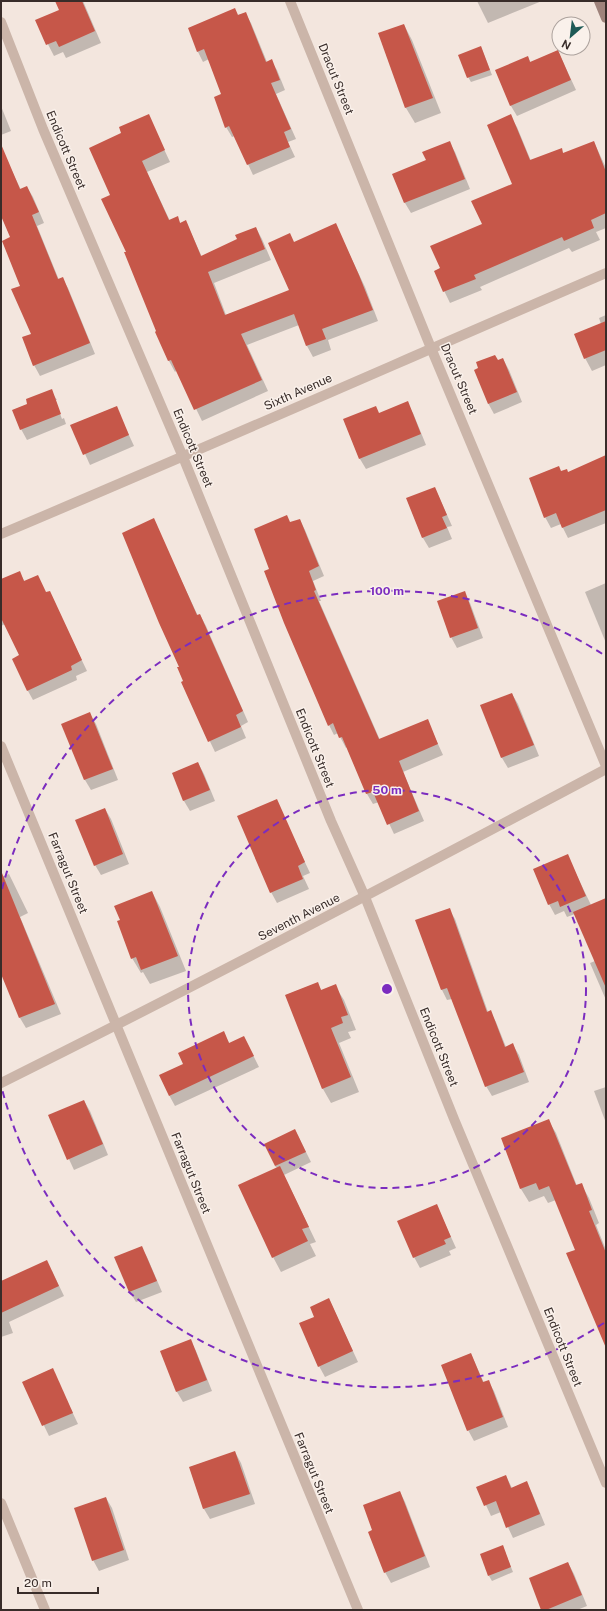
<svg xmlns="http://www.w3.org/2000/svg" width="607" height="1611" viewBox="0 0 607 1611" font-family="'Public Sans',sans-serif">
  <rect width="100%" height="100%" fill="#f3e6de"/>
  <g fill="#0003">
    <path d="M57,1h26l18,42 -35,15 -3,-6 -9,4 -18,-35 25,-11z"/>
    <path d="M477,1h65l-54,22z"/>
    <path d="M245,13l6,10 16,39 4,-1 6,9 8,20 -9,4 20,45 -8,3 7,15 -42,18 -18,-39 -3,1 -6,-10 -3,-33 -14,-35 -6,3 -5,-10 -9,-24z"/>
    <path d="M404,25l8,15 29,73 -26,10 -9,-15 -27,-74z"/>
    <path d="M481,47l11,28 -21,7 -3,-5z"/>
    <path d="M558,51l18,39 -59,26 -6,-10 -15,-35 32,-14 3,6z"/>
    <path d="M1,106l10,25 -10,4z"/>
    <path d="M148,115l22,47 -23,10 23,49 7,-3 4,6 5,-2 16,35 36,-17 18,-12 6,11 9,21 -57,23 12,32 65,-24 3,-48 41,-19 30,63 13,34 -50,19 3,10 -18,7 -6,-11 -8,-21 -52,20 21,46 -66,30 -25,-51 -2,2 -6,-11 -13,-29h2l-31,-80 -15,-57 10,-61z"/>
    <path d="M510,116l7,11 14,34 30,-11 3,4 30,-12 12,26v60l-10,4 4,8 -28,12 -3,-4 -89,39 2,3 -32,13 -15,-31 6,-3 42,-45 30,-40z"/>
    <path d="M449,142l6,10 15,37 -59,24 -6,-10 -11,-28 33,-14z"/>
    <path d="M11,169l10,21 6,-3 6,10 11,26 -7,3 22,54 3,-2 6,10 27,66 -55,22 -6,-11 -2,-31 -21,-96 -10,-24v-41z"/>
    <path d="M606,315v50l-14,6 -7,-13 16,-34 -2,-6z"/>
    <path d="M503,359l6,11 13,32 -28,12 -6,-11 10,-42z"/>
    <path d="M51,391l6,9h-2l7,19 2,-1 2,6 -39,16 -6,-11z"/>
    <path d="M407,403l6,10 13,32 -60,24 -6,-10 -16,-39 35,-6z"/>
    <path d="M116,407l18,39 -44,19 -18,-40z"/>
    <path d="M606,456v67l-38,15 -7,-14 -10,4 -6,-11 16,-45 7,2z"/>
    <path d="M435,488l17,38 -5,1 5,12 -23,9 -6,-10 -16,-39z"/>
    <path d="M153,520l45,96 2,-1 6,11 42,96 -7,4 5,12 -31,14 -33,-69 3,-1 -5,-15z"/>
    <path d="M300,520l5,10 19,46 -11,5 8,20h-2l61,139 47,-20 16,35 -40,17 21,49 -30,13 -15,-32 -6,2 -6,-10 -20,-47 -1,1 -8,-15 -4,2 -5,-10 -58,-155 20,-47z"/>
    <path d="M19,572l6,10 21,11 3,-1 38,79 -11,5 1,4 -44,20 -5,-9 -8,-35 -15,-32 -4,2v-46z"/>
    <path d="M606,583v60l-21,-51z"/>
    <path d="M464,592l6,11 13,35 -26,10 -6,-11z"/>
    <path d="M512,694l6,10 21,52 -31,12 -6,-10 -21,-52z"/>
    <path d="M90,714l6,10 22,56 -27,10 -6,-10 -22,-55z"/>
    <path d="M198,763l6,11 11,27 -25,10 -6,-10 -11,-28z"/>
    <path d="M276,800l34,73 -7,3 6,13 -32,14 -6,-11z"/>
    <path d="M105,809l6,10 18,45 -28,11 -6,-10z"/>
    <path d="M567,855l24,50 15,4v91l-16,-37 5,-2 -20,-47 -8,3 -3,-6 -9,4 -6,-11z"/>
    <path d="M9,874l19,39 -8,4 41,97 -35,14 -6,-10 -19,-46v-95z"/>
    <path d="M152,892l8,15 26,64 -36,13 -7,-12 -2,1 -9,-15 -11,-38z"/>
    <path d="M449,909l6,10 33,93 2,-1 6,11 10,25 7,-2 6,10 10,27 -37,14 -6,-10 -34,-87 -5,1 -5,-10 -25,-69z"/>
    <path d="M317,983l5,8 13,-5 9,14 12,30 -8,2 3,6 -12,5 20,49 -28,11 -8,-14 -37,-94z"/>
    <path d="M223,1033l7,11 14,-7 15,30 -84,39 -6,-11 15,-30z"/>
    <path d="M606,1087v36l-12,-32z"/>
    <path d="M84,1101l6,10 18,44 -34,15 -25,-54z"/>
    <path d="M548,1120l8,13 21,53 4,-2 8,14 10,25 -3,2 10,25v96l-30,-96 -20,-50 -8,3 -4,-7 -15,6 -8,-13 -19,-50z"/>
    <path d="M295,1130l16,32 -27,13 32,67 -6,2 6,12 -35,16 -8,-15 4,-89 -2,-2z"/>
    <path d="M437,1206l19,42 -7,3 2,4 -31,13 -6,-11z"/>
    <path d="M141,1247l6,10 15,35 -26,10 -6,-10 -14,-35z"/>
    <path d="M52,1271l12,25 -55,26 4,11 -12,4v-55z"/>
    <path d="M329,1299l29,63 -33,15 -6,-11 -4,-49z"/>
    <path d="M190,1340l6,11 16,40 -29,11 -6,-10 -16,-40z"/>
    <path d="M471,1354l13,29 4,-2 6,10 14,36 -34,14 -6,-11z"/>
    <path d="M52,1369l26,55 -29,12 -26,-54z"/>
    <path d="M235,1452l6,11 14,41 -45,15 -6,-10 -14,-42z"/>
    <path d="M506,1476l6,12 14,-6 6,11 13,32 -32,13 -12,-26 -10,4 -13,-28z"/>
    <path d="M400,1492l5,10 25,65 -39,16 -6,-11 -11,-41z"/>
    <path d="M106,1498l6,10 17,52 -30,11 -6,-11z"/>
    <path d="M503,1547l10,25 -21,9 -3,-5z"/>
    <path d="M568,1563l6,11 13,32 -10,4h-35z"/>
  </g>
  <g fill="#c65749">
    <path d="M55,1h27l13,30 -36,16 -3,-6 -10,4 -11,-25 24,-10z"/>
    <path d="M235,8l3,7 8,-3 20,50 6,-3 8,21 -9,3 20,46 -7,3 6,15 -43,18 -18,-39 -4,2 -11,-31 7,-3 -17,-45 -7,3 -9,-24z"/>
    <path d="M404,24l29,74 -28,10 -27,-75z"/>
    <path d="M481,46l9,24 -23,8 -9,-23z"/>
    <path d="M558,50l13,30 -61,26 -15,-36 33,-14 2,6z"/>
    <path d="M149,114l16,36 -23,11 27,59 9,-4 2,7 6,-3 15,36 36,-17 -2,-4 21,-8 9,22 -57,23 17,43 64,-25 -21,-47 22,-10 4,9 42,-19 23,52 14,35 -51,19 4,10 -20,7 -12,-32 -53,20 21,46 -68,30 -23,-50 -3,1 -13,-29 1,-1 -32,-79h2l-25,-53 9,-4 -21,-47 32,-15 -2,-6z"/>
    <path d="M511,114l19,46 32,-12 1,5 31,-12 12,31v41l-15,7 3,8 -30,13 -2,-4 -88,38 2,4 -33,13 -9,-21 6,-3 -10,-22 52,-22 -11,-23 41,-17 -25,-59z"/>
    <path d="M450,141l15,38 -61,24 -12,-29 34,-14 -4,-8z"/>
    <path d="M1,144l19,45 7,-3 12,26 -7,3 26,64 5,-2 27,66 -57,23 -11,-29 9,-3 -20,-45 9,-3 -18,-45 8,-4 -9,-21z"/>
    <path d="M606,321v29l-22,9 -10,-25z"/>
    <path d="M495,355l3,5 5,-2 14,34 -29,12 -14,-34 4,-2 -2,-6z"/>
    <path d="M52,389l9,25 -41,16 -8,-20 15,-6 -1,-5z"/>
    <path d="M408,401l13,33 -62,25 -16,-40 33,-13 3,7z"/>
    <path d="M117,406l12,29 -46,20 -13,-30z"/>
    <path d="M606,455v55l-44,18 -6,-15 -12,5 -15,-40 30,-12 2,5 6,-2 1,3z"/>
    <path d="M435,487l12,28 -5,2 5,11 -25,10 -16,-40z"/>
    <path d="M287,515l3,7 10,-3 19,47 -10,5 7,19 -2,1 65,148 49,-20 10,25 -39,17 20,50 -32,14 -14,-33 -7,2 -24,-57 -3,1 -6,-15 -5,3 -44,-103 -20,-52 5,-2 -15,-40z"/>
    <path d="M154,518l43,97 3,-1 43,97 -7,4 5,12 -33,15 -27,-60 2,-1 -6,-14h2l-20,-44 -37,-90z"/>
    <path d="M20,571l4,10 14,-6 8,17 4,-1 32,69 -11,6 1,4 -45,21 -15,-32 7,-4 -18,-37v-39z"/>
    <path d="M465,591l13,37 -28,10 -13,-37z"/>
    <path d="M512,693l22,52 -33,13 -21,-53z"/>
    <path d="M90,712l23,57 -29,11 -23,-56z"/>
    <path d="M198,762l12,28 -27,11 -11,-28z"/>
    <path d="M277,799l28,63 -7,4 5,13 -33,14 -33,-77z"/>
    <path d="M105,808l18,46 -29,12 -19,-46z"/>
    <path d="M568,854l18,42 -26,11 -2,-6 -10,4 -15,-36z"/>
    <path d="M2,873l53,131 -36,14 -18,-44z"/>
    <path d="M152,891l26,65 -37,14 -5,-13 -5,2 -14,-38 3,-1 -6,-14z"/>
    <path d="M606,898v90l-33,-76z"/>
    <path d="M450,908l37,104 4,-2 14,37 8,-4 11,29 -39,15 -38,-99 -6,2 -26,-70z"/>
    <path d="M318,982l3,8 15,-6 12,31 -7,2 2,6 -12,5 20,49 -29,12 -37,-94z"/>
    <path d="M224,1031l5,12 15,-7 10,20 -85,40 -10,-21 24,-11 -5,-11z"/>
    <path d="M84,1100l19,44 -36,16 -19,-45z"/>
    <path d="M549,1119l27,66 6,-2 10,27 -3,1 17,42v95l-40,-95 9,-3 -26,-64 -10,4 -3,-7 -16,6 -19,-51z"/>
    <path d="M295,1129l11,23 -31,14 -11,-22z"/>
    <path d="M280,1166l29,61 -7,2 6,12 -36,17 -34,-73z"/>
    <path d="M437,1204l14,33 -7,3 2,4 -33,14 -16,-37z"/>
    <path d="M142,1246l15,35 -28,11 -15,-35z"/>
    <path d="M47,1260l12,26 -58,27v-32z"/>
    <path d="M329,1298l24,53 -35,16 -19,-44 15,-6 -4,-10z"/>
    <path d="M191,1339l16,41 -31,12 -16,-41z"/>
    <path d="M471,1353l12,29 6,-2 14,37 -36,14 -26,-66z"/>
    <path d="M53,1368l20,45 -31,13 -20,-44z"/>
    <path d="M235,1451l15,43 -47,15 -14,-42z"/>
    <path d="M506,1475l5,13 16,-7 13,33 -34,14 -10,-27 -12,5 -8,-19z"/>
    <path d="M400,1491l25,65 -41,17 -16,-41 4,-2 -9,-25z"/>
    <path d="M106,1497l18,53 -32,11 -18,-53z"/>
    <path d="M503,1545l8,22 -23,9 -8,-22z"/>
    <path d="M568,1562l14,33 -36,15h-5l-12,-32z"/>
  </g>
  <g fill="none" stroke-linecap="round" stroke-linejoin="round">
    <g stroke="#cbb5a9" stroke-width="10">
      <path d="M290,1l141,347 175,418"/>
      <path d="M1,22l42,107 140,328 148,364 34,76 89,222 152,364"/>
      <path d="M1,534c202,-85 403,-174 605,-261"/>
      <path d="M1,746l357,864"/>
      <path d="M1,1083c203,-101 404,-207 605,-314"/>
      <path d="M1,1503l44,107"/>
    </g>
    <path stroke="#9f837b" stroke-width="10" d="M599,1l7,17"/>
  </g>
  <g fill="none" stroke="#7b2cbf" stroke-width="2" stroke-dasharray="7 5">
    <circle cx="387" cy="989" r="199"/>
    <path d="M604 1323A398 398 0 0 1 2 1089M2 889A398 398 0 0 1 604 655"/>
  </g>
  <g text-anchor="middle" stroke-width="3" stroke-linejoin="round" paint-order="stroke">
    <g font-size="12" fill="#382c29" stroke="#faf1eb">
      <text transform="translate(336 79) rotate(68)" y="4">Dracut Street</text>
      <text transform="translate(66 150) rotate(67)" y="4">Endicott Street</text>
      <text transform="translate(459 379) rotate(67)" y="4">Dracut Street</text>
      <text transform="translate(298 392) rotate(-24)" y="4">Sixth Avenue</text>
      <text transform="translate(193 448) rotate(67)" y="4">Endicott Street</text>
      <text transform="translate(315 748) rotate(68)" y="4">Endicott Street</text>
      <text transform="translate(68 873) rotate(68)" y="4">Farragut Street</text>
      <text transform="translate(299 917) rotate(-27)" y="4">Seventh Avenue</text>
      <text transform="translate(439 1047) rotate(68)" y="4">Endicott Street</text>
      <text transform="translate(191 1173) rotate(68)" y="4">Farragut Street</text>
      <text transform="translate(563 1347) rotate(68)" y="4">Endicott Street</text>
      <text transform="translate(314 1473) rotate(68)" y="4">Farragut Street</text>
    </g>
  </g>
  <circle cx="387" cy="989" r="6" fill="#7b2cbf" stroke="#faf1eb" stroke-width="2"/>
  <g font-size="12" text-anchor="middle" font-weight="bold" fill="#7b2cbf" stroke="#faf1eb" stroke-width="3" stroke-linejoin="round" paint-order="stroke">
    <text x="387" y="595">100 m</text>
    <text x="387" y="794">50 m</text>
  </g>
  <rect width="607" height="1611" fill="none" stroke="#382c29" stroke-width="4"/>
  <g transform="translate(571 36) rotate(208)"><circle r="19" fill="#faf1eb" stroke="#aca29d"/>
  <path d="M0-3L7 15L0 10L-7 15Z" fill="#1e5a56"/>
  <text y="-6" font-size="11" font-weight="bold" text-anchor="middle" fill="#382c29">N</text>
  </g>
  <path d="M18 1587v6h80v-6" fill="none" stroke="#382c29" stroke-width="2"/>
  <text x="24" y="1587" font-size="12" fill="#382c29" stroke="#faf1eb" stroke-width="3" paint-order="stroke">20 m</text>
</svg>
